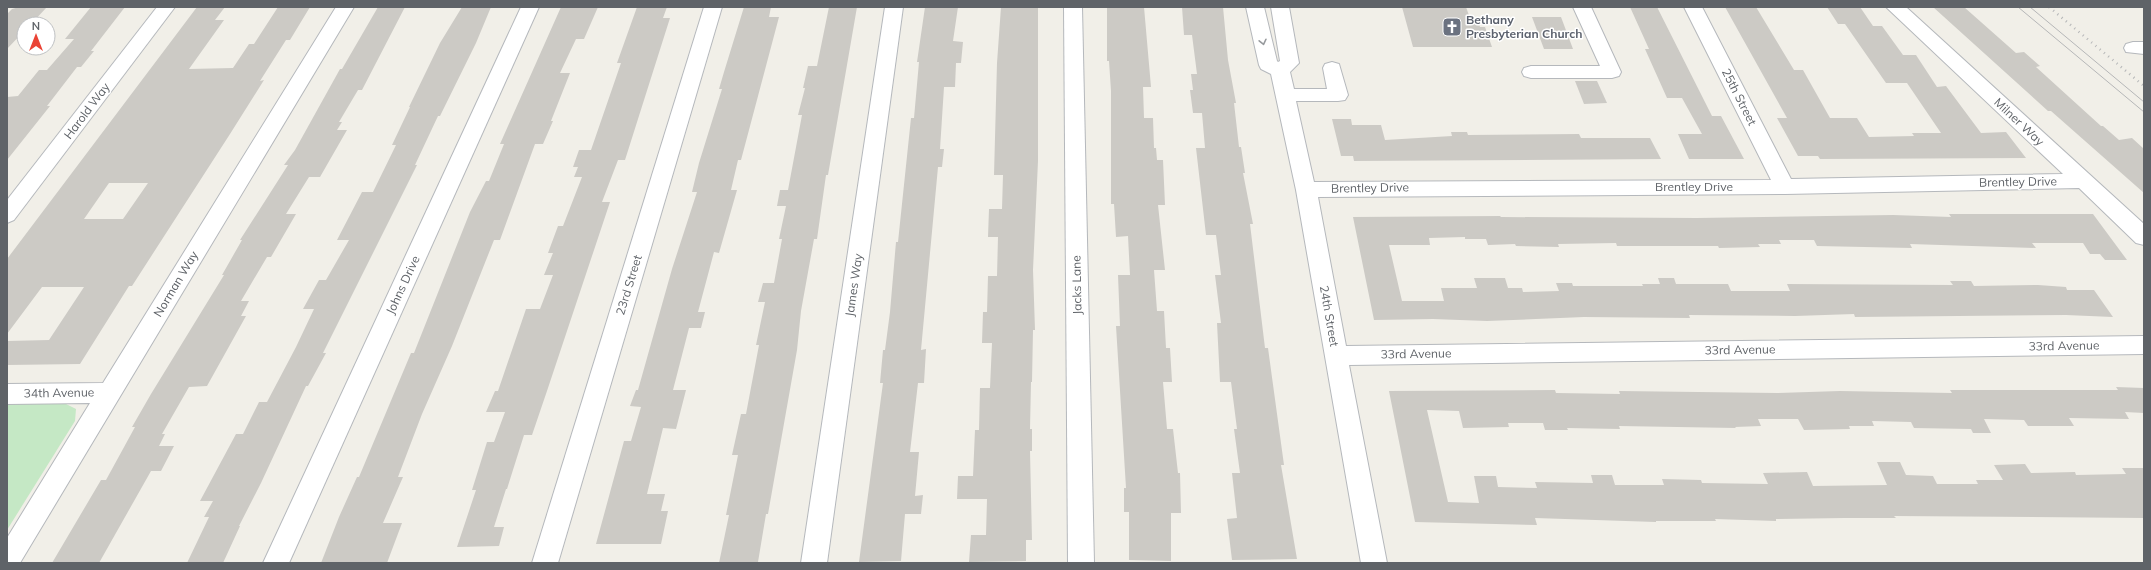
<svg xmlns="http://www.w3.org/2000/svg" width="2151" height="570" viewBox="0 0 2151 570" font-family="Mulish,sans-serif">
  <rect width="100%" height="100%" fill="#f1efe8"/>
  <path fill="#c5e8c5" d="M7,404h59l10,5 -1,12 -68,109z"/>
  <g fill="#cccac5" fill-rule="evenodd">
    <path d="M19,7h28l-16,17h-7v7l-17,18v-35l5,-5z"/>
    <path d="M91,7h34l-34,44h3l-13,16h-4l-30,39h3l-43,54v-63l11,-1 21,-26h8l27,-31h-9z"/>
    <path d="M197,7h28l-10,13h9l-35,49 44,-1 16,-24h5l24,-37h32l-20,33h-4l-26,41 4,-1 -34,54 -98,152h-3l-49,78 -73,1v-24l42,-1 35,-53h-42l-35,47v-75zM109,183h39l-25,36h-39z"/>
    <path d="M378,7h27l-43,83h-4l-19,32h3l-5,8h10l-27,47h-11l-23,37h10l-25,43h-4l-26,44h8l-8,15h5l-39,70 -18,1 -27,47h3l-6,12h15l-13,25h-10l-52,92h-47l49,-83h5l29,-53h-3l19,-33 73,-119h-2l20,-35h-2l48,-75h-4l11,-15 45,-81h2z"/>
    <path d="M462,7h29l-15,36 -36,73h-2l-23,49h2l-94,188h3l-18,33h-2l-45,97 -22,43h1l-17,37h-36l22,-46h-5l9,-16h-13l36,-67h7l16,-32h8l29,-55 18,-38h-11l16,-29h7l23,-40h-12l25,-48h11l23,-47h-4l18,-38h-1l31,-64z"/>
    <path d="M561,7h37l-14,32h-8l-16,34h10l-19,48h2l-10,23h-8l-35,96h-6l-42,106 -30,68 -24,63h5l-20,46h19l-15,40h-66l18,-46 18,-40h2l52,-124h3l56,-141 16,-31h3l15,-37h-4z"/>
    <path d="M637,7h30l-4,11h7l-45,142h-7l-16,42h8l-62,186 -16,47h-8l-17,54h-1l-12,38h10l-5,19 -42,1 19,-57h-4l15,-48h7l11,-30h-19l9,-21h3l28,-82h14l13,-34h-9l9,-22h-5l10,-27h5l19,-49h-8l4,-10h-5l6,-17h12l30,-87h-4z"/>
    <path d="M744,7h27l-2,10h10l-38,143h-3l-7,30h6l-18,63 -5,-1 -16,60h7l-4,16h-12l-16,62h13l-10,39 -13,-1 -16,66h18l-4,17h7l-7,33h-65l28,-103h7l10,-34 -11,-1 6,-16h2l34,-121 25,-77h-5l7,-29 23,-74h-3l5,-17z"/>
    <path d="M829,7h28l-29,168h-2l-9,64h-3l-13,72 -4,39 -29,164h-2l-8,48 -39,1 10,-48h-3l12,-60h-6l9,-41h5l13,-69h-3l9,-43h-7l5,-19h11l8,-44h-3l7,-33h-9l3,-16h8l14,-75h-4l7,-27h-2l5,-22h9z"/>
    <path d="M925,7h33l-5,34 10,1 -2,21h-5l-1,24h-11l-4,62h4l-2,18h-4l-17,183 5,-1 -2,34h-6l-8,69h9l-4,44 8,-1 -2,19h-16l-4,47 -42,1 24,-179h-3l3,-33h2l5,-38 6,-70h2l13,-124h3l5,-56h-2z"/>
    <path d="M1001,7h37v154l-5,109 2,60h-2l-1,52h-1l-1,47h2v22h-2l2,89h-6v21l-57,1 2,-27h15l1,-36h-30l1,-23h15l2,-46h4l1,-42h10l2,-45h-10l1,-31h4l1,-36h9l1,-39h-10l1,-28h13l1,-34h-9l3,-112z"/>
    <path d="M1107,7h37l7,80h-8l1,31h9l1,30h2l1,12h6l2,45h-7l7,65h-11l3,41h7l2,37h4l2,34h-9l4,47h6l5,44h2l1,40h-10v48l-42,-1v-48h-5v-24h2l-10,-162h4l-2,-51h12l-2,-39 -12,1 -2,-33h-3v-113l-2,-30h-2z"/>
    <path d="M1182,7h41l5,53 8,43h-2l5,44h2l4,26h-2l10,51h-3l15,124h3l16,117h-3l16,94 -65,1 -5,-41 10,-1 -5,-45h8l-6,-44h3l-6,-47h-11l-3,-59h4l-6,-48h6l-5,-40h-10l-10,-87h9l-3,-35h-9l-3,-23h3l-2,-16h6l-5,-39h-8z"/>
    <path d="M1402,7h64l6,17h7l1,3h5l7,20h-79z"/>
    <path d="M1630,7h27l55,109h9l23,43h-55l-11,-25h24l-20,-36h-15l-22,-49h4z"/>
    <path d="M1725,7h31l38,63h9l27,48h27l12,19 45,-1 -2,-3h29l-34,-50h-21l-41,-59h-7l-11,-17h33l13,19h9l21,29h13l21,32 9,-1 35,47 25,-1 20,26 -206,1 -2,-3h-20l-21,-38h10z"/>
    <path d="M1933,7h31l52,46 8,-1 16,14 -4,1 65,59h2l16,14 13,-2 12,11v44l-93,-82h-3z"/>
    <path d="M1532,17h29l12,32h-29z"/>
    <path d="M1575,81h22l10,22 -23,1z"/>
    <path d="M1332,119h19l1,6h29l4,15 67,-4 -1,-4h16l1,3 111,-1 2,4h69l11,21 -307,2 -1,-5h-12z"/>
    <path d="M1949,214h144l34,46h-22l-5,-6h-10l-7,-11h-51l4,5 -126,-4 2,4 -95,-2 -3,-6h-35l2,4h-23l2,3 -41,1 -1,-2h-101l-1,-3 -58,1 1,3 -43,-1 -1,-2 -27,1 -2,-6h-21v-2l-36,1 1,7h-41l13,56h42l-3,-13h36l-3,-10h31l3,10h14l1,4 36,-1 -3,-8h16l1,3h70l-1,-2h18l-2,-6h16l2,6h52l3,7h59l-3,-7 166,1 -3,-4h21l3,5 64,-1 28,2 1,3h27l19,27 -47,-2 -211,2 -1,-3 -59,2 -106,-1 1,3 -106,-1 -97,4 -54,-2 -59,1 -21,-103 147,-1 1,1 196,1 196,-3 58,2z"/>
    <path d="M2116,387l28,1v25l-19,-1 4,7 -60,-1 5,8h-46l-4,-6 -40,-1 7,14h-18l-2,-4 -57,-1 -3,-6 -39,-1 2,5h-25l1,3 -46,1 -6,-11h-40l3,7 -26,1 1,1 -117,-2 1,3 -53,-1 1,2h-23l-2,-7h-35l1,4 -46,1 -4,-17 -32,-1 21,92 31,1 -5,-27h22l2,11 39,1 -2,-6 58,1 -2,-8h21l3,10h49l-2,-6 39,1 1,3 66,1 -5,-11 44,-1 6,14 74,-1 -10,-23h23l6,13 27,1 4,8h41l-2,-4h27l-9,-15 31,-1 6,9 44,-1 1,3 50,-1 -4,-6h22v50l-250,-2 2,2h-52l-68,1v2l-61,-2 1,2h-60v1l-121,-4 2,7 -122,-3 -26,-131 166,-1 1,3 64,1 -1,-3 158,2 63,-2 112,2 -2,-3h168z"/>
  </g>
  <g fill="none" stroke-linecap="round" stroke-linejoin="round">
    <defs>
      <g id="minor">
        <path d="M157,7h18l-161,213 -7,3v-23z"/>
        <path d="M336,7h18l-334,556h-13v-25l83,-135 -83,1v-20l96,-1z"/>
        <path d="M521,7h18l-250,556h-26z"/>
        <path d="M704,7h18l-164,556h-26z"/>
        <path d="M885,7h18l-76,556h-26z"/>
        <path d="M1064,7h18l12,556h-26z"/>
        <path d="M1246,7h18l13,54 1,1 2,-1 -9,-54h18l10,56 -9,9 4,17h33l-4,-21 2,-4 7,-2 7,2 9,31 -3,5 -7,1h-42l18,81 457,-2 -87,-173h18l89,172 272,-5 -177,-167h20l238,217v21l-8,-2 -57,-55 -294,6 -467,3 28,149 798,-10v18l-795,11 38,198h-26l-65,-373 -25,-116 -10,-5 -2,-4z"/>
        <path d="M1573,7h18l30,65 -2,4 -7,2h-81l-7,-2 -2,-4 2,-4 7,-2h69z"/>
        <path d="M2133,42h11v12l-18,-2 -2,-4 2,-4z"/>
      </g>
    </defs>
    <use href="#minor" stroke="#b5b8bc" stroke-width="2"/>
    <use href="#minor" fill="#fff" fill-rule="evenodd"/>
    <g stroke="#b6b7b8" stroke-width="1">
      <path d="M2018,7l126,105"/>
      <path d="M2030,7l114,95"/>
    </g>
    <path stroke="#b6b7b8" stroke-width="2.5" stroke-dasharray="1 4.5" stroke-linecap="butt" d="M2049,7l95,79"/>
  </g>
  <defs><path id="oneway-chevron" d="M-2-3.5L2.5 0L-2 3.5" fill="none" stroke-width="1.6" stroke-linecap="round" stroke-linejoin="round"/></defs>
  <use stroke="#979a9d" href="#oneway-chevron" transform="translate(1263 42) rotate(77)"/>
  <defs>
    <symbol id="church-square" viewBox="-11 -11 22 22"><rect x="-9" y="-9" width="18" height="18" rx="4" fill="#6b7280" stroke="#fff"/><path d="M-1.2-6h2.4v3.5h3.3v2.4h-3.3V6h-2.4V-.1h-3.3v-2.4h3.3Z" fill="#fff"/></symbol>
  </defs>
  <g fill-rule="evenodd">
    <use href="#church-square" x="1441" y="16" width="22" height="22"/>
  </g>
  <g text-anchor="middle" stroke-width="3" stroke-linejoin="round" paint-order="stroke">
    <g font-size="12" font-weight="bold" fill="#5b616d" stroke="#fff" text-anchor="start">
      <text x="1466" y="24">Bethany<tspan x="1466" dy="14">Presbyterian Church</tspan></text>
    </g>
    <g font-size="12" fill="#5f6368" stroke="#fff">
      <text transform="translate(1739 97) rotate(63)" y="4">25th Street</text>
      <text transform="translate(87 111) rotate(-53)" y="4">Harold Way</text>
      <text transform="translate(2019 122) rotate(43)" y="4">Milner Way</text>
      <text transform="translate(2018 182) rotate(-1)" y="4">Brentley Drive</text>
      <text x="1694" y="191">Brentley Drive</text>
      <text transform="translate(1370 188) rotate(-1)" y="4">Brentley Drive</text>
      <text transform="translate(176 284) rotate(-59)" y="4">Norman Way</text>
      <text transform="translate(403 285) rotate(-65)" y="4">Johns Drive</text>
      <text transform="translate(629 285) rotate(-73)" y="4">23rd Street</text>
      <text transform="translate(854 285) rotate(-82)" y="4">James Way</text>
      <text transform="translate(1077 285) rotate(-91)" y="4">Jacks Lane</text>
      <text transform="translate(1329 316) rotate(80)" y="4">24th Street</text>
      <text transform="translate(2064 346) rotate(-1)" y="4">33rd Avenue</text>
      <text transform="translate(1740 350) rotate(-1)" y="4">33rd Avenue</text>
      <text transform="translate(1416 354) rotate(-1)" y="4">33rd Avenue</text>
      <text transform="translate(59 393) rotate(-1)" y="4">34th Avenue</text>
    </g>
  </g>
  <rect width="2151" height="570" fill="none" stroke="#5f6368" stroke-width="16"/>
  <g transform="translate(36 36)"><circle r="19" fill="#ffffff" stroke="#bfc1c3"/>
  <path d="M0-3L7 15L0 10L-7 15Z" fill="#ea4335"/>
  <text y="-6" font-size="11" font-weight="bold" text-anchor="middle" fill="#5f6368">N</text>
  </g>
</svg>
